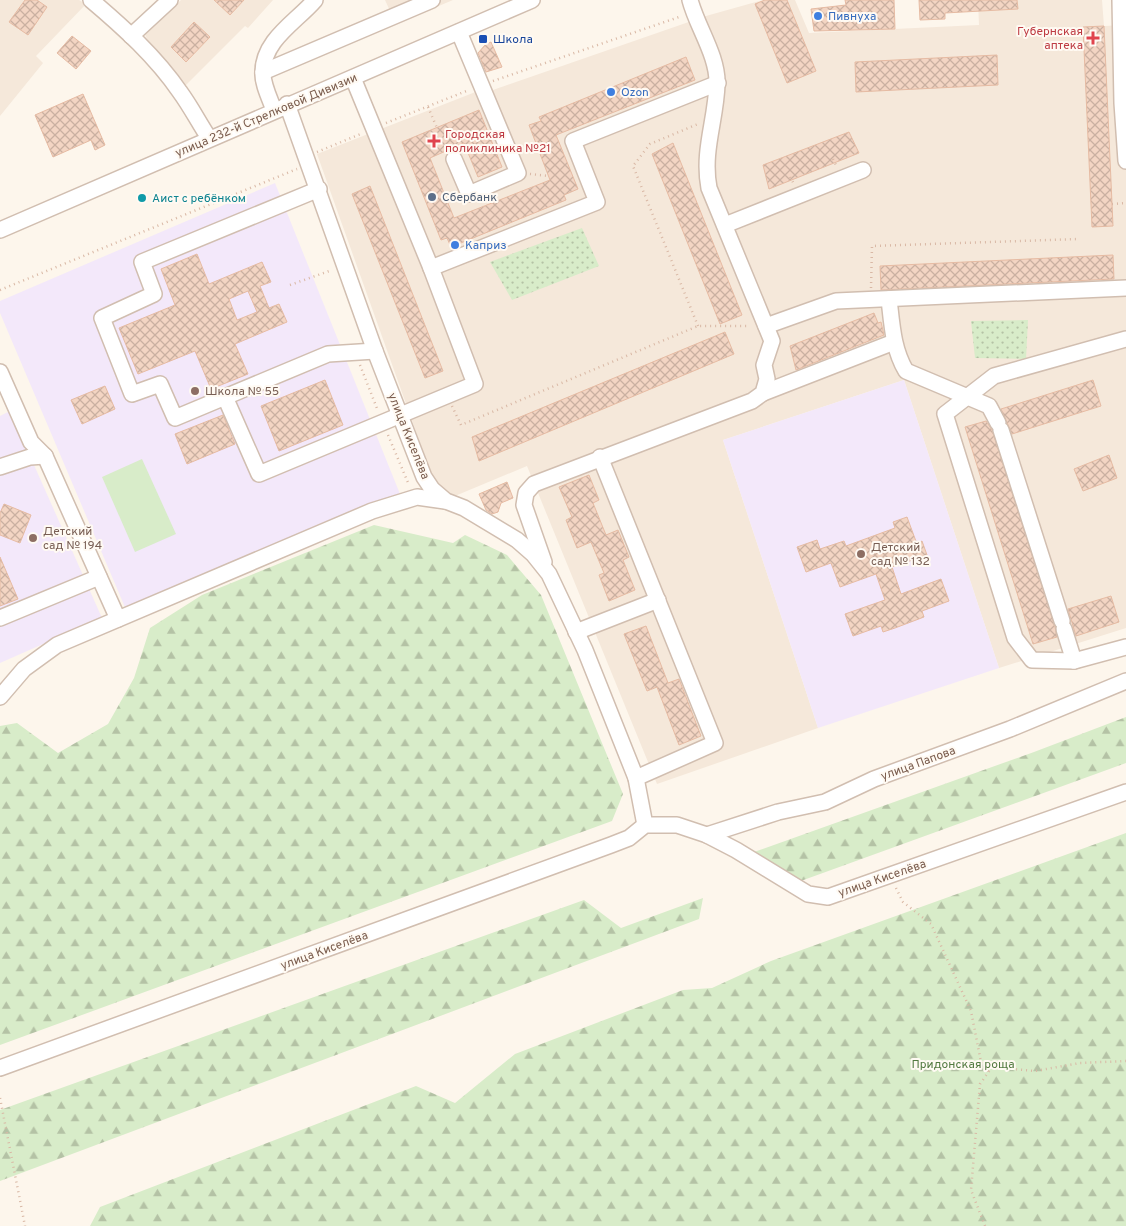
<svg xmlns="http://www.w3.org/2000/svg" width="1126" height="1226" viewBox="0 0 1126 1226" font-family="Overpass,sans-serif">
  <defs>
    <pattern id="forest-firs" width="22" height="20" patternUnits="userSpaceOnUse" patternTransform="scale(1.25)"><rect width="22" height="20" fill="#d8ecc9"/><path d="M5 1l3.5 6h-7zM16 11l3.5 6h-7z" fill="#b4c2a5"/></pattern>
    <pattern id="park-dots" width="8" height="8" patternUnits="userSpaceOnUse" patternTransform="scale(1.25)"><rect width="8" height="8" fill="#d8ecc9"/><path d="M2 2h.1M6 6h.1" fill="none" stroke="#b4c2a5" stroke-width="1.8" stroke-linecap="round"/></pattern>
    <pattern id="building-cross-hatch" width="8" height="8" patternUnits="userSpaceOnUse" patternTransform="scale(1.25)"><rect width="8" height="8" fill="#f3d5c3"/><path d="M0 0l8 8M0 8l8-8" fill="none" stroke="#cab0a1"/></pattern>
  </defs>
  <rect width="100%" height="100%" fill="#fdf6ec"/>
  <g fill="#f5e8da">
    <path d="M0,0h79l7,4 -50,52 7,7 -43,53z"/>
    <path d="M181,0h92l-25,28 -3,-2 -61,61 -27,-29 -12,-23z"/>
    <path d="M385,0h68l-57,24z"/>
    <path d="M763,0h32l14,33 170,-8 -1,-25h124l2,26 22,-1v603l-127,40 -95,-288 -181,60 95,288 -161,56 -130,-318 -72,30 -20,-11 -118,-331 161,-63 15,-1 213,-74z"/>
  </g>
  <g fill="#f3e8fa">
    <path d="M275,183l125,311 -273,118 -127,-299v-12z"/>
    <path d="M904,380l95,288 -181,60 -95,-288z"/>
    <path d="M10,411l92,207 -102,45v-247z"/>
  </g>
  <path fill="#d8ecc9" d="M142,459l34,75 -41,18 -33,-75z"/>
  <g fill="url(#forest-firs)">
    <path d="M374,525l79,18 12,-8 42,20 34,40 82,199 -11,27 -612,224v-319l17,-3 41,30 50,-29 26,-46 16,-50 52,-33z"/>
    <path d="M1126,717v46l-328,119 -44,-30 280,-100z"/>
    <path d="M1126,833v393h-1036l10,-19 316,-121 39,17 60,-49 168,-64 29,-2 59,-27z"/>
    <path d="M703,898l-4,21 -699,262v-71l584,-210 37,28z"/>
  </g>
  <g fill="url(#park-dots)">
    <path d="M582,228l17,38 -87,34 -22,-38z"/>
    <path d="M1028,320l-2,39 -51,-1 -4,-37z"/>
  </g>
  <g fill="url(#building-cross-hatch)" stroke="#e6bba3" fill-rule="evenodd">
    <path d="M25,0h12l10,7 -19,28 -19,-13z"/>
    <path d="M214,0h30l-14,15z"/>
    <path d="M765,0h22l29,71 -29,12 -32,-79z"/>
    <path d="M845,0h49l1,29 -81,2 -3,-22 35,-4z"/>
    <path d="M919,0h98l1,9 -73,4v6l-25,1z"/>
    <path d="M194,22l16,15 -24,25 -15,-15z"/>
    <path d="M1104,26l9,200 -21,1 -9,-200z"/>
    <path d="M72,36l19,15 -15,18 -19,-16z"/>
    <path d="M491,42l11,25 -16,5 -8,-19 7,-8z"/>
    <path d="M997,55l1,30 -142,7 -1,-30z"/>
    <path d="M686,57l9,23 -139,55 22,54 -14,6 2,5 -115,47 -4,-9 -6,2 -39,-98 77,-32 23,57 -24,10 -14,-34 -34,15 24,60 96,-38 -21,-55 12,-4 -2,-4z"/>
    <path d="M83,94l22,51 -10,5 -4,-10 -38,17 -18,-42z"/>
    <path d="M849,132l10,21 -90,36 -6,-24z"/>
    <path d="M673,143l69,172 -22,9 -68,-170z"/>
    <path d="M370,186l73,185 -18,7 -73,-184z"/>
    <path d="M197,254l12,30 53,-22 9,20 -11,4 9,22 10,-4 8,18 -52,22 13,30 -37,15 -16,-38 -57,23 -19,-46 56,-23 -14,-36zM248,291l9,21 -20,8 -8,-21z"/>
    <path d="M1113,255l1,24 -233,11 -1,-24z"/>
    <path d="M874,313l4,10 3,-1 3,13 -88,35 -6,-24z"/>
    <path d="M725,332l9,22 -255,107 -7,-24z"/>
    <path d="M325,380l18,45 -64,26 -18,-45z"/>
    <path d="M1093,380l8,26 -89,28 -11,-25z"/>
    <path d="M105,386l10,23 -33,15 -11,-24z"/>
    <path d="M223,415l12,29 -48,20 -12,-30z"/>
    <path d="M986,421l6,9 63,197 2,10 -24,7 -68,-217z"/>
    <path d="M1109,455l8,23 -34,13 -9,-22z"/>
    <path d="M589,475l10,25 -6,3 13,32 12,-5 11,27 -6,3 12,30 -26,11 -10,-26 5,-2 -13,-31 -14,6 -11,-28 6,-3 -13,-30z"/>
    <path d="M507,482l6,16 -12,5 -3,9 -6,2 -6,-4 -7,-16z"/>
    <path d="M4,504l27,11 -11,28 -20,-8v-22z"/>
    <path d="M907,517l10,27 5,-3 5,14 -35,12 9,27 40,-15 8,22 -27,10 2,6 -29,11 -12,4 -2,-6 -28,10 -8,-22 40,-14 -9,-26 -36,13 -9,-24 -25,9 -9,-25 20,-7 3,9 24,-8 2,5 49,-18 -2,-6z"/>
    <path d="M0,557l18,42 -18,7z"/>
    <path d="M1111,596l8,26 -43,14 -8,-27z"/>
    <path d="M646,626l22,57 11,-4 22,57 -22,9 -22,-58 -10,4 -23,-57z"/>
  </g>
  <g fill="none" stroke-linecap="round" stroke-linejoin="round">
    <defs>
      <g id="minor">
        <path d="M91,0c32,27 65,57 89,92 11,15 19,31 29,46"/>
        <path d="M1120,0l2,103 4,58"/>
        <path d="M131,36l39,-36"/>
        <path d="M263,72l169,-72"/>
        <path d="M353,78l78,190"/>
        <path d="M287,104l88,247 49,126 8,12 14,12 18,7 53,32 16,14 16,20 36,76 51,128 9,47"/>
        <path d="M274,110c-4,-11 -12,-27 -11,-38 0,-32 33,-50 52,-72"/>
        <path d="M454,159l15,35 49,-21 -59,-141"/>
        <path d="M319,189l-177,73 12,32 -52,24 30,76 28,-10 15,34 153,-64 47,-3"/>
        <path d="M725,225l138,-55"/>
        <path d="M0,230l532,-230"/>
        <path d="M889,299c3,26 4,50 17,72l83,35 9,17"/>
        <path d="M766,326l70,-25 290,-13"/>
        <path d="M1126,339l-132,37 -49,38 70,224 17,22 42,1 52,-14"/>
        <path d="M0,372l31,70 14,14 73,163"/>
        <path d="M763,393l131,-51"/>
        <path d="M225,397l34,77 216,-90 -44,-116 166,-66 -24,-61 145,-58"/>
        <path d="M1001,430l61,191"/>
        <path d="M600,457l115,286 -79,35"/>
        <path d="M0,467l30,-10 15,-1"/>
        <path d="M544,562l-20,-57 2,-12 8,-9 218,-83 11,-8 4,-14 -3,-14 8,-24 -63,-153c-7,-37 7,-68 8,-104 1,-28 -20,-57 -27,-84"/>
        <path d="M0,618l99,-41"/>
        <path d="M1064,629l10,32"/>
        <path d="M576,632l82,-32"/>
        <path d="M0,697l24,-28 33,-24 315,-134 45,-14 28,4"/>
        <path d="M707,835l71,-23 47,-10 49,-23 136,-50 116,-48"/>
        <path d="M0,1068l611,-223 18,-7 16,-13h32l30,10 29,15 72,44 20,3 298,-105"/>
      </g>
    </defs>
    <use href="#minor" stroke="#d1beb0" stroke-width="18"/>
    <g stroke="#d9b8a5" stroke-width="2.5" stroke-dasharray="1 4" stroke-linecap="butt">
      <path d="M493,81l189,-65"/>
      <path d="M428,107l9,21"/>
      <path d="M386,123l83,-33"/>
      <path d="M317,152l46,-19"/>
      <path d="M833,159l4,8"/>
      <path d="M530,174l19,2"/>
      <path d="M790,177l4,7"/>
      <path d="M1112,204l14,-1"/>
      <path d="M290,285l42,-15"/>
      <path d="M871,288l1,-42 207,-7"/>
      <path d="M0,290l297,-121"/>
      <path d="M698,326l-65,-160 17,-22 48,-20"/>
      <path d="M360,365l18,46"/>
      <path d="M452,406l9,19 237,-99h52"/>
      <path d="M388,435l21,50"/>
      <path d="M896,888l7,14 28,22 40,87 10,51 8,10"/>
      <path d="M0,1098l25,128"/>
      <path d="M985,1226l-14,-36 9,-106 12,-17 43,4 45,-8 46,-2"/>
    </g>
    <use href="#minor" stroke="#fff" stroke-width="15"/>
  </g>
  <g fill="#3f7fe0" stroke="#fffaf3" stroke-width="2">
    <circle cx="818" cy="16" r="5"/>
    <circle cx="611" cy="92" r="5"/>
    <circle cx="455" cy="245" r="5"/>
  </g>
  <g fill="#e0444e" stroke="#fffaf3" stroke-width="2">
    <path d="M1090.5 30.5h5v5h5v5h-5v5h-5v-5h-5v-5h5z"/>
    <path d="M431.5 133.5h5v5h5v5h-5v5h-5v-5h-5v-5h5z"/>
  </g>
  <rect fill="#1a4fb4" stroke="#fffaf3" stroke-width="2" x="478" y="34" width="10" height="10" rx="2.5"/>
  <circle fill="#5c6f8a" stroke="#fffaf3" stroke-width="2" cx="432" cy="197" r="5"/>
  <circle fill="#0f9aa8" stroke="#fffaf3" stroke-width="2" cx="142" cy="198" r="5"/>
  <g fill="#8d6e63" stroke="#fffaf3" stroke-width="2">
    <circle cx="195" cy="391" r="5"/>
    <circle cx="33" cy="538" r="5"/>
    <circle cx="861" cy="554" r="5"/>
  </g>
  <g text-anchor="middle" stroke-width="4" stroke-linejoin="round" paint-order="stroke">
    <g font-size="12" fill="#366cbe" stroke="#fffaf3" text-anchor="start">
      <text x="828" y="20">Пивнуха</text>
      <text x="621" y="96">Ozon</text>
      <text x="465" y="249">Каприз</text>
    </g>
    <g font-size="12" fill="#be3a42" stroke="#fffaf3" text-anchor="end">
      <text x="1083" y="35">Губернская<tspan x="1083" dy="14">аптека</tspan></text>
      <text x="445" y="138" text-anchor="start">Городская<tspan x="445" dy="14">поликлиника №21</tspan></text>
    </g>
    <g font-size="12" fill="#164399" stroke="#fffaf3" text-anchor="start">
      <text x="493" y="43">Школа</text>
    </g>
    <g font-size="12" fill="#7a5c4d" stroke="#fffaf3">
      <text transform="translate(266 115) rotate(-23)" y="4">улица 232-й Стрелковой Дивизии</text>
      <text transform="translate(409 436) rotate(68)" y="4">улица Киселёва</text>
      <text transform="translate(918 763) rotate(-20)" y="4">улица Папова</text>
      <text transform="translate(882 878) rotate(-19)" y="4">улица Киселёва</text>
      <text transform="translate(324 950) rotate(-20)" y="4">улица Киселёва</text>
    </g>
    <g font-size="12" fill="#4e5e75" stroke="#fffaf3" text-anchor="start">
      <text x="442" y="201">Сбербанк</text>
    </g>
    <g font-size="12" fill="#0d838f" stroke="#fffaf3" text-anchor="start">
      <text x="152" y="202">Аист с ребёнком</text>
    </g>
    <g font-size="12" fill="#785e54" stroke="#fffaf3" text-anchor="start">
      <text x="205" y="395">Школа № 55</text>
      <text x="43" y="535">Детский<tspan x="43" dy="14">сад № 194</tspan></text>
      <text x="871" y="551">Детский<tspan x="871" dy="14">сад № 132</tspan></text>
    </g>
    <g font-size="12" fill="#537a41" stroke="#fffaf3">
      <text x="963" y="1068">Придонская роща</text>
    </g>
  </g>
</svg>
